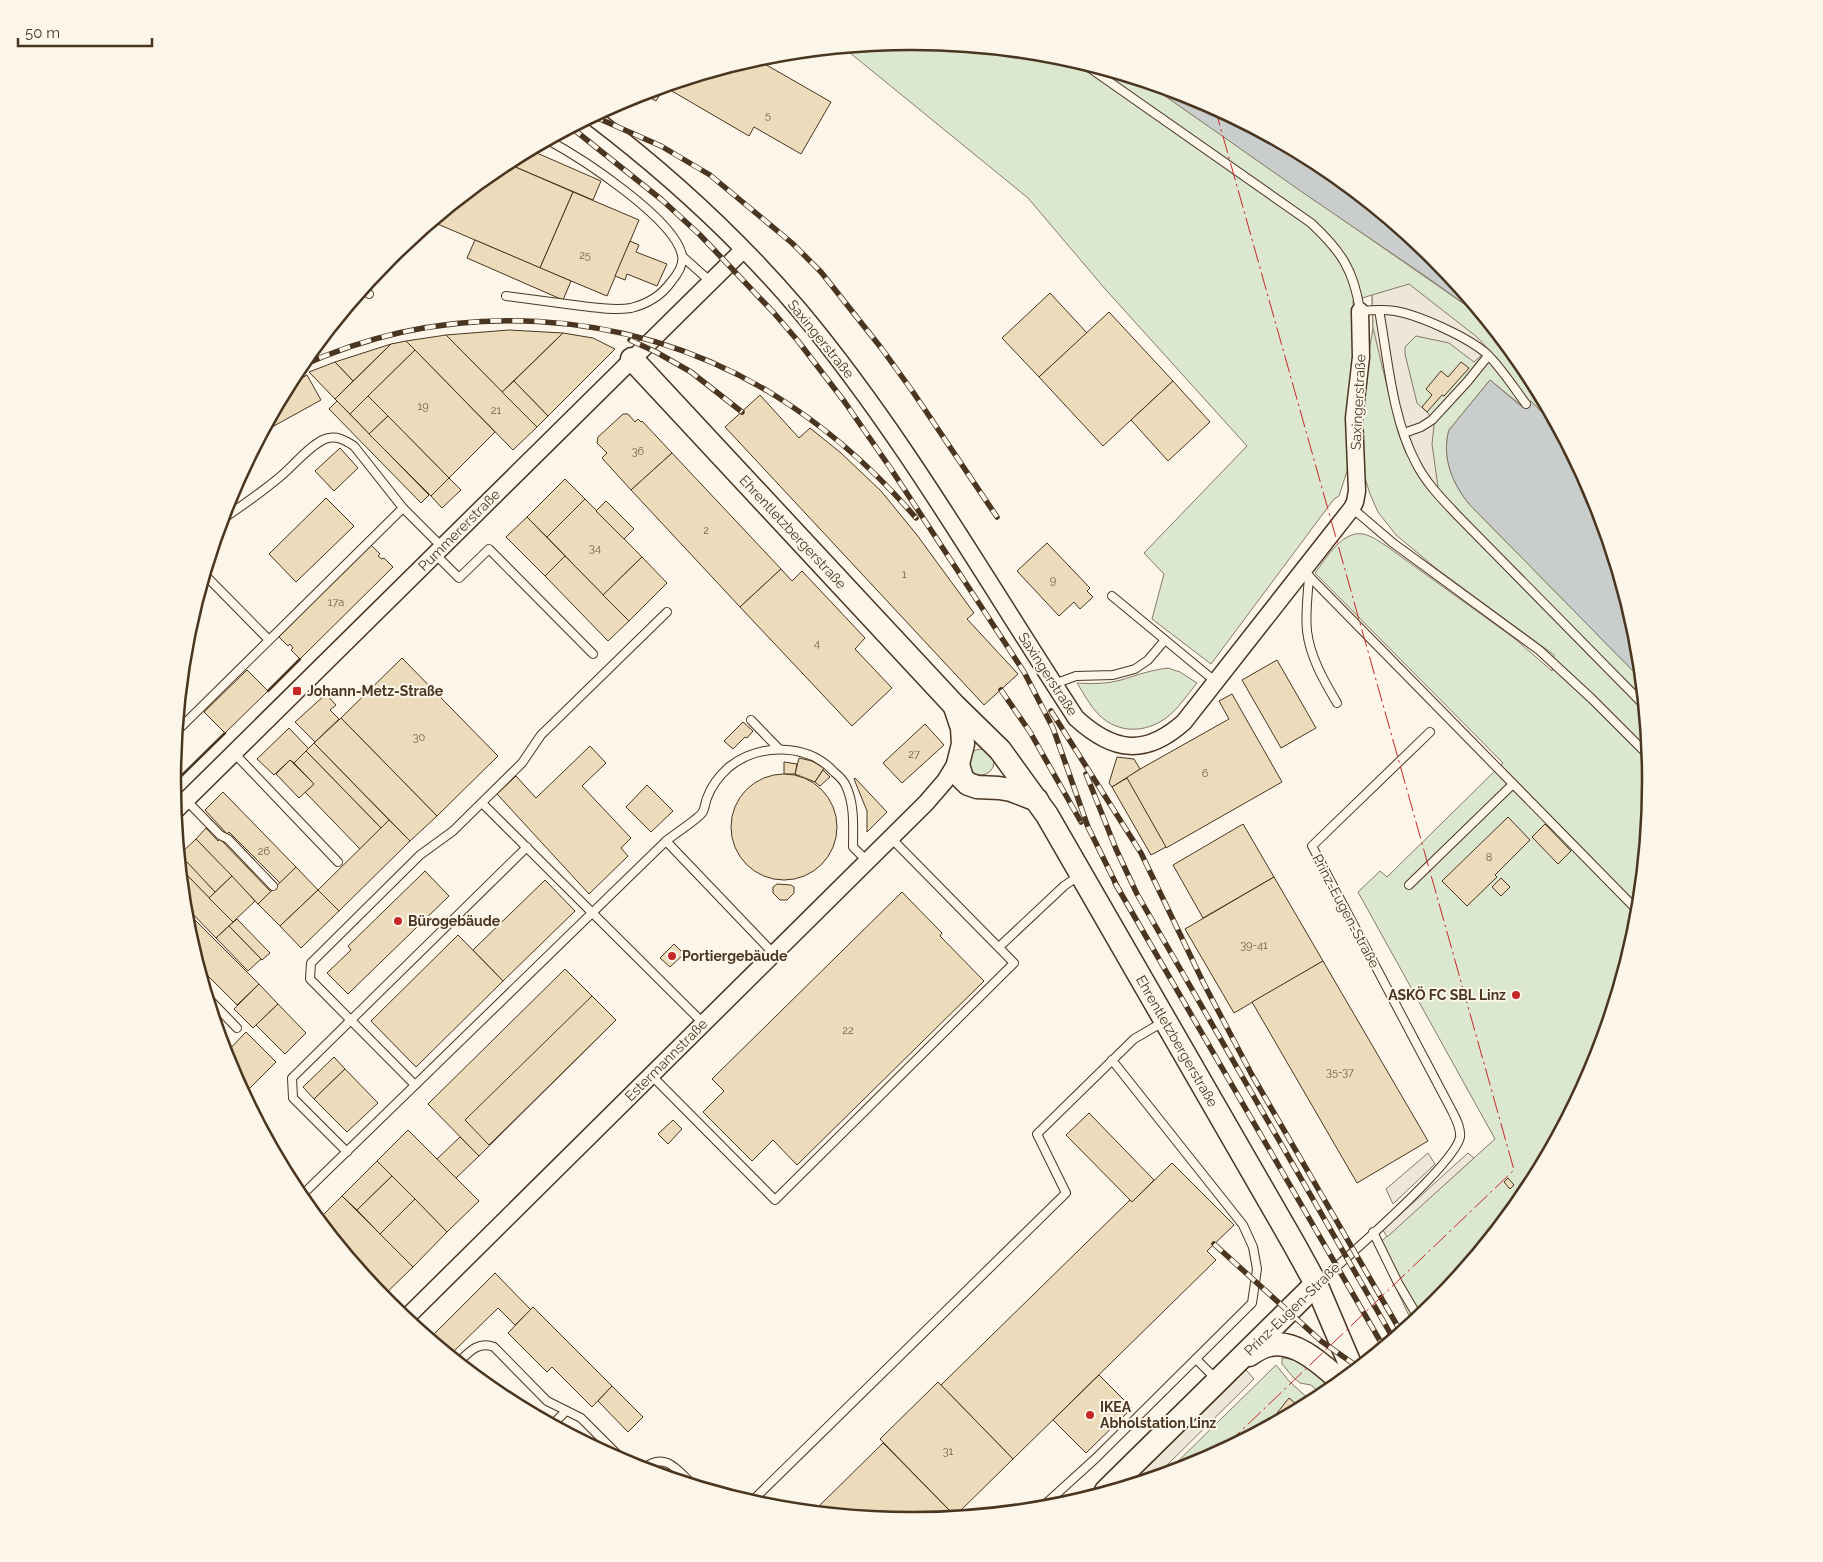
<svg xmlns="http://www.w3.org/2000/svg" width="1823" height="1562" viewBox="0 0 1823 1562" font-family="Raleway,sans-serif">
  <rect width="100%" height="100%" fill="#fbf6e9"/>
  <g fill="#dce7d0" stroke="#887966">
    <path d="M912,41l144,15 92,28 326,227 21,20 32,39 30,58 -26,-27 -9,5 -32,-26 -41,50c-8,27 4,55 21,75l171,174 10,102 -14,145 -42,138 -69,128 -92,112 -22,18 -36,-76 119,-107 -137,-247 22,-21 7,6 116,-114 -188,-190c12,-16 29,-46 52,-38 6,2 13,7 18,10l129,93 38,33 2,-16 -117,-86 -41,-34 -18,-23 -8,-18 -7,-22 -4,-62 14,-82 -1,-33 -19,6 2,31 -7,136 -9,28 -5,3 -123,165 -59,-45 12,-45 -20,-21 103,-107 -141,-156 -78,-92 -184,-150z"/>
    <path d="M1168,668l12,4 17,11c-10,12 -19,26 -31,35 -21,15 -47,16 -67,-3 -9,-9 -15,-21 -22,-32 15,1 29,1 44,-3 16,-5 30,-10 47,-12z"/>
    <circle cx="981" cy="762" r="13"/>
    <path d="M1282,1358c19,0 37,19 50,30l-9,8 -12,-11 -11,-2 -7,-6 -11,-13z"/>
    <path d="M1276,1365l13,16 23,21 -118,63 -28,8z"/>
  </g>
  <g fill="#ede7d9" stroke="#887966">
    <path d="M1409,284l68,53 11,12 -14,13 -25,-19 -33,-7 -11,11v7l12,49 11,10 6,12 -2,19 6,43 -7,6 -11,-16 -15,-26 -7,-19 -25,-104 -1,-33z"/>
    <path d="M1428,1153l7,11 -42,40 -7,-15z"/>
    <path d="M1468,1153l6,5 -87,79 -4,-7z"/>
    <path d="M1246,1370l8,9 -98,97 -26,8z"/>
  </g>
  <g fill="#c9cecd" stroke="#887966">
    <path d="M1148,84l47,14 128,68 112,92 60,73 -21,-20 -43,-31 -129,-88z"/>
    <path d="M1490,380l31,26 10,-5 26,27 38,70 42,139 4,42 -171,-174c-17,-20 -29,-48 -21,-75z"/>
  </g>
  <g fill="#ecdcbc" stroke="#4a3520">
    <path d="M756,59l75,43 -30,52 -47,-27 -5,9 -84,-49z"/>
    <path d="M665,86l-9,15 -14,-8z"/>
    <path d="M530,150l71,31 -8,19 -87,-37z"/>
    <path d="M506,163l67,29 -33,76 -107,-46z"/>
    <path d="M573,192l66,28 -32,76 -67,-28z"/>
    <path d="M475,240l96,41 -8,19 -96,-42z"/>
    <path d="M630,241l9,4 -3,7 31,12 -10,22 -30,-12 -2,6 -10,-4z"/>
    <path d="M1050,293l37,40 -48,44 -37,-39z"/>
    <path d="M1109,312l64,69 -70,65 -64,-69z"/>
    <path d="M509,330l54,3 -61,59 -56,-57z"/>
    <path d="M563,333l30,5 22,11 -67,67 -34,-35z"/>
    <path d="M446,335l91,92 -24,23 -107,-109z"/>
    <path d="M406,341l9,9 -65,64 -15,-15 56,-55z"/>
    <path d="M391,344l-38,37 -18,-19z"/>
    <path d="M415,350l80,82 -46,46 -81,-82z"/>
    <path d="M335,362l18,19 -18,18 -26,-27z"/>
    <path d="M1461,362l8,6 -25,28 -2,-1 -15,17 -5,-5 10,-12 -6,-6 15,-18 7,6z"/>
    <path d="M307,375l14,25 -58,32 25,-46z"/>
    <path d="M514,381l34,35 -11,11 -35,-35z"/>
    <path d="M1173,381l37,41 -42,39 -37,-41z"/>
    <path d="M760,395l39,43 11,-10 31,25 40,38 36,44 57,78 -7,6 51,55 -34,31 -259,-278z"/>
    <path d="M368,396l20,20 -19,18 -19,-20z"/>
    <path d="M337,401l92,94 -8,8 -92,-94z"/>
    <path d="M623,414h5l7,8 3,-3 3,3 1,-1 30,32 -41,37 -29,-32 5,-5 -10,-10 1,-6z"/>
    <path d="M388,416l61,62 -18,18 -62,-62z"/>
    <path d="M340,448l18,20 -24,23 -19,-20z"/>
    <path d="M672,453l109,116 -41,38 -109,-117z"/>
    <path d="M449,478l12,12 -19,18 -11,-12z"/>
    <path d="M565,479l20,20 -38,38 -20,-20z"/>
    <path d="M237,482l4,5 -12,9z"/>
    <path d="M326,498l28,28 -58,56 -27,-28z"/>
    <path d="M585,499l57,58 -39,38 -56,-58z"/>
    <path d="M606,501l28,28 -10,10 -28,-28z"/>
    <path d="M527,517l38,39 -20,20 -39,-39z"/>
    <path d="M1047,543l43,45 -3,3 6,6 -13,12 -6,-7 -15,14 -42,-45z"/>
    <path d="M371,545l9,9 -2,2 4,3 2,-1 9,9 -93,92 -9,-9 2,-2 -3,-4 -2,2 -9,-9z"/>
    <path d="M565,556l64,65 -21,20 -63,-65z"/>
    <path d="M642,557l25,26 -38,38 -26,-26z"/>
    <path d="M781,569l11,12 10,-10 63,67 -10,11 37,39 -40,38 -112,-119z"/>
    <path d="M402,658l96,98 -61,60 -96,-98z"/>
    <path d="M1277,660l39,68 -35,20 -39,-68z"/>
    <path d="M247,670l21,21 -43,42 -21,-21z"/>
    <path d="M326,694l10,11 -6,5 9,9 -24,23 -20,-20z"/>
    <path d="M1232,694l50,88 -116,66 -40,-71 103,-58 -10,-18z"/>
    <path d="M341,718l96,98 -27,25 -96,-98z"/>
    <path d="M743,722l10,9 -6,7 -2,-1 -12,12 -9,-8z"/>
    <path d="M925,724l19,21 -42,38 -19,-20z"/>
    <path d="M289,728l20,21 -15,14 -4,-3 -16,15 -17,-16z"/>
    <path d="M314,743l75,77 -8,8 -75,-77z"/>
    <path d="M590,746l16,17 -24,23 49,52 -10,10 7,8 -39,38 -92,-100 19,-18 20,22z"/>
    <path d="M306,751l75,77 -21,21 -55,-57 9,-8 -20,-21z"/>
    <path d="M1117,757l17,2 6,10 -28,18 -3,-4z"/>
    <path d="M799,758l13,3 12,7 -9,14 -20,-8z"/>
    <path d="M290,760l24,24 -15,14 -23,-24z"/>
    <path d="M784,762l13,2 -2,10h-11z"/>
    <path d="M823,770l7,7 -10,9 -5,-4z"/>
    <circle cx="784" cy="827" r="53"/>
    <path d="M855,778l32,34 -20,20v-21l-13,-32z"/>
    <path d="M1127,778l39,69 -15,8 -39,-68z"/>
    <path d="M647,785l26,26 -22,21 -25,-25z"/>
    <path d="M223,792l73,75 -16,16 -51,-51 -2,2 -22,-24z"/>
    <path d="M1508,817l22,23 -35,35 2,2 -30,29 -25,-25z"/>
    <path d="M389,820l21,21 -71,70 -21,-21z"/>
    <path d="M1243,824l31,53 -71,41 -30,-53z"/>
    <path d="M1545,824l26,27 -13,13 -26,-27z"/>
    <path d="M206,828l12,13 2,-2 51,53 -13,12 -62,-65z"/>
    <path d="M196,839l36,37 -17,16 -36,-37z"/>
    <path d="M187,862l28,30 -6,6 -29,-30z"/>
    <path d="M296,867l22,23 -38,36 -22,-22z"/>
    <path d="M180,868l53,54 -17,16 -32,-33z"/>
    <path d="M425,871l24,25 -101,98 -21,-21 24,-23 -3,-4z"/>
    <path d="M232,876l23,25 -22,21 -24,-24z"/>
    <path d="M1274,877l49,84 -89,52 -49,-84z"/>
    <path d="M1501,878l9,9 -9,9 -9,-9z"/>
    <path d="M545,880l30,31 -72,70 -30,-31z"/>
    <path d="M777,884l14,1 3,2v6l-7,7h-7l-7,-7v-6z"/>
    <path d="M318,890l21,21 -38,37 -21,-22z"/>
    <path d="M902,892l40,41 -2,3 44,45 -187,184 -24,-25 -21,21 -49,-49 21,-21 -12,-12z"/>
    <path d="M192,917l67,67 -22,21 -39,-39 -12,-41v-2z"/>
    <path d="M237,919l33,34 -8,7 -33,-34z"/>
    <path d="M229,926l32,33 -13,12 -32,-33z"/>
    <path d="M458,935l45,46 -87,86 -45,-46z"/>
    <path d="M674,944l10,10 -14,13 -10,-9z"/>
    <path d="M1323,961l105,180 -71,42 -105,-181z"/>
    <path d="M565,969l51,51 -137,136 -51,-52z"/>
    <path d="M259,984l19,20 -25,24 -19,-19z"/>
    <path d="M592,996l24,24 -127,125 -24,-25z"/>
    <path d="M278,1004l28,29 -21,21 -29,-29z"/>
    <path d="M246,1032l30,30 -32,32 -16,-30 -3,-10z"/>
    <path d="M334,1057l11,12 -31,30 -11,-12z"/>
    <path d="M345,1069l33,34 -31,29 -33,-33z"/>
    <path d="M1089,1113l65,67 -22,22 -66,-67z"/>
    <path d="M673,1120l9,9 -14,15 -10,-10z"/>
    <path d="M408,1130l71,71 -32,31 -70,-71z"/>
    <path d="M460,1137l19,19 -23,22 -19,-19z"/>
    <path d="M377,1161l15,15 -35,34 -15,-14z"/>
    <path d="M1172,1163l62,62 -27,26 9,9 -203,199 -72,-74 189,-185 2,2z"/>
    <path d="M392,1176l23,23 -35,35 -23,-24z"/>
    <path d="M1508,1178l6,7 -4,4 -6,-7z"/>
    <path d="M342,1196l71,71 -30,29 -64,-77z"/>
    <path d="M415,1199l32,33 -34,35 -33,-33z"/>
    <path d="M495,1273l36,37 -16,15 -17,-17 -48,47 -20,-17z"/>
    <path d="M533,1307l79,79 -20,21 -40,-40 -5,5 -39,-39z"/>
    <path d="M1099,1375l33,33 -46,45 -33,-33z"/>
    <path d="M938,1382l75,77 -58,57 -75,-77z"/>
    <path d="M612,1386l31,31 -15,15 -30,-31z"/>
    <path d="M1289,1398l12,10 -18,9 -6,-4z"/>
    <path d="M883,1443l70,71 -4,3 -38,4 -97,-10z"/>
  </g>
  <g fill="none" stroke-linecap="round" stroke-linejoin="round">
    <defs>
      <g id="lane">
        <path d="M1084,64l227,159c30,28 43,47 49,88 12,-1 23,-2 35,0 24,4 75,27 93,44 14,14 26,33 38,49"/>
        <path d="M683,257l28,25"/>
        <path d="M363,289l6,5"/>
        <path d="M506,296c22,3 45,6 68,9 18,2 38,6 57,3 16,-4 30,-12 40,-26 6,-7 13,-18 11,-27 -8,-37 -101,-97 -134,-115"/>
        <path d="M1379,310c9,49 13,108 37,153 10,20 26,36 41,52l187,190"/>
        <path d="M1404,433l17,-6 11,-7 35,-38 21,-26"/>
        <path d="M1352,508l41,35 146,107 53,49 57,57"/>
        <path d="M221,520c21,-14 41,-28 60,-44 12,-10 29,-31 44,-37 11,-4 20,1 29,7l49,62"/>
        <path d="M435,554l24,24 30,-29 104,105"/>
        <path d="M1303,570l335,341"/>
        <path d="M205,575l64,65"/>
        <path d="M1309,576c-1,18 -4,37 -2,55 3,26 17,50 30,72"/>
        <path d="M1112,596l104,86"/>
        <path d="M1054,684l22,-8 37,-1 22,-6 13,-9 17,-20"/>
        <path d="M751,720l28,29"/>
        <path d="M177,731l226,-223 39,39"/>
        <path d="M234,753l104,109"/>
        <path d="M186,800l34,35 8,4 45,47"/>
        <path d="M482,803l221,220"/>
        <path d="M666,841l107,112"/>
        <path d="M1409,885l104,-101"/>
        <path d="M999,947l65,-61 16,-11"/>
        <path d="M208,998l29,30"/>
        <path d="M651,1075l124,125 239,-237 -124,-126"/>
        <path d="M415,1085l-105,-106 1,-16 109,-108 33,-24 69,-68 19,-28 126,-123"/>
        <path d="M347,1152l-54,-54 -1,-20 235,-231"/>
        <path d="M300,1197l366,-356c7,-6 32,-22 36,-28 3,-4 3,-10 5,-15 4,-11 13,-23 22,-31 30,-24 79,-24 105,5 5,4 10,9 12,14 9,19 7,42 7,61l14,14"/>
        <path d="M1373,1232l25,51 20,34"/>
        <path d="M1318,1283c25,-22 138,-120 142,-146 1,-9 -4,-18 -8,-26l-140,-265 118,-114"/>
        <path d="M1196,1359l20,20"/>
        <path d="M459,1362c10,-10 19,-21 35,-15l53,54 34,17 44,44"/>
        <path d="M553,1424l13,-13"/>
        <path d="M643,1469c21,-18 34,0 48,14"/>
        <path d="M753,1502l-1,-1 314,-308 -29,-59 97,-95 29,-17"/>
        <path d="M1041,1508l55,-50 156,-155 5,-34 -4,-22 -10,-22 -131,-165"/>
      </g>
      <g id="street">
        <path d="M593,117c75,57 146,122 207,194 105,126 186,270 276,407 37,34 69,39 108,4l168,-214 3,-6 2,-11 -3,-73 7,-61 -1,-46"/>
        <path d="M175,811l568,-561"/>
        <path d="M406,1318l520,-515 19,-22 13,-21"/>
      </g>
      <g id="secondary">
        <path d="M632,359l322,346 46,45 47,65 247,429 22,40 37,87"/>
        <path d="M955,707l7,21 1,16 -5,20 4,14 6,6 9,3 22,1 12,2 26,10"/>
        <path d="M1249,1355c6,-4 14,-9 21,-10 27,-5 52,20 71,36"/>
        <path d="M1106,1491l210,-207"/>
      </g>
    </defs>
    <use href="#lane" stroke="#4a3520" stroke-width="10"/>
    <use href="#street" stroke="#4a3520" stroke-width="19"/>
    <use href="#secondary" stroke="#4a3520" stroke-width="25"/>
    <use href="#lane" stroke="#fbf6e9" stroke-width="8"/>
    <use href="#street" stroke="#fbf6e9" stroke-width="16"/>
    <use href="#secondary" stroke="#fbf6e9" stroke-width="22"/>
    <defs>
      <g id="rail">
        <path d="M593,116l68,30 49,29 82,68 29,29 61,77 31,43 84,125"/>
        <path d="M572,128l90,72 38,35 74,78 24,28 46,60 47,68 133,203 29,56 35,99 31,63"/>
        <path d="M630,340l26,12 35,20 51,40"/>
        <path d="M299,367c151,-70 329,-60 472,26 54,33 104,77 145,125"/>
        <path d="M1001,690l29,42 51,90"/>
        <path d="M1051,711l90,142 63,131 48,91 149,257"/>
        <path d="M1086,774l30,75 21,45 256,444"/>
        <path d="M1115,883l268,463"/>
        <path d="M1214,1244l107,97 37,26"/>
      </g>
    </defs>
    <use href="#rail" stroke="#4a3520" stroke-width="5.5"/>
    <use href="#rail" stroke="#fbf6e9" stroke-width="4" stroke-dasharray="11" stroke-linecap="butt"/>
    <g stroke="#4a3520" stroke-width="2.5">
      <path d="M268,691l32,-32"/>
      <path d="M172,785l53,-52"/>
    </g>
    <path stroke="#c62828" stroke-width="1" stroke-dasharray="18 4 2.5 4" stroke-linecap="butt" d="M1215,108l299,1062 -293,280"/>
  </g>
  <g fill="#c62828" stroke="#fbf6e9" stroke-width="2">
    <rect x="292" y="686" width="10" height="10" rx="2.5"/>
    <circle cx="398" cy="921" r="5"/>
    <circle cx="672" cy="956" r="5"/>
    <circle cx="1516" cy="995" r="5"/>
    <circle cx="1090" cy="1415" r="5"/>
  </g>
  <g text-anchor="middle" stroke-width="4" stroke-linejoin="round" paint-order="stroke">
    <g font-size="11" fill="#725f47">
      <text x="768" y="119">5</text>
      <text x="585" y="259">25</text>
      <text x="423" y="410">19</text>
      <text x="496" y="414">21</text>
      <text x="638" y="455">36</text>
      <text x="706" y="534">2</text>
      <text x="595" y="552">34</text>
      <text x="904" y="578">1</text>
      <text x="1053" y="584">9</text>
      <text x="336" y="606">17a</text>
      <text x="817" y="647">4</text>
      <text x="419" y="741">30</text>
      <text x="914" y="758">27</text>
      <text x="1205" y="777">6</text>
      <text x="264" y="855">26</text>
      <text x="1489" y="861">8</text>
      <text x="1254" y="949">39-41</text>
      <text x="848" y="1034">22</text>
      <text x="1340" y="1076">35-37</text>
      <text x="948" y="1455">31</text>
    </g>
    <g font-size="14" fill="#4a3520" stroke="#fbf6e9">
      <text transform="translate(821 339) rotate(51)" y="5">Saxingerstraße</text>
      <text transform="translate(1358 402) rotate(-87)" y="5">Saxingerstraße</text>
      <text transform="translate(459 530) rotate(-45)" y="5">Pummererstraße</text>
      <text transform="translate(793 532) rotate(47)" y="5">Ehrentletzbergerstraße</text>
      <text transform="translate(1048 674) rotate(57)" y="5">Saxingerstraße</text>
      <text transform="translate(1346 911) rotate(62)" y="5">Prinz-Eugen-Straße</text>
      <text transform="translate(1177 1041) rotate(60)" y="5">Ehrentletzbergerstraße</text>
      <text transform="translate(666 1060) rotate(-45)" y="5">Estermannstraße</text>
      <text transform="translate(1292 1309) rotate(-44)" y="5">Prinz-Eugen-Straße</text>
    </g>
    <g font-size="14" font-weight="bold" fill="#4a3520" stroke="#fbf6e9" text-anchor="start">
      <text x="307" y="696">Johann-Metz-Straße</text>
      <text x="408" y="926">Bürogebäude</text>
      <text x="682" y="961">Portiergebäude</text>
      <text x="1506" y="1000" text-anchor="end">ASKÖ FC SBL Linz</text>
      <text x="1100" y="1412">IKEA<tspan x="1100" dy="16">Abholstation Linz</tspan></text>
    </g>
  </g>
  <path d="M0 0H1823V1562H0ZM911 50H912A730 730 0 0 1 1642 780V782A730 730 0 0 1 912 1512H911A730 730 0 0 1 181 782V780A730 730 0 0 1 911 50Z" fill="#fbf6e9" fill-rule="evenodd"/>
  <path fill="none" stroke="#4a3520" stroke-width="2.5" d="M911 50H912A730 730 0 0 1 1642 780V782A730 730 0 0 1 912 1512H911A730 730 0 0 1 181 782V780A730 730 0 0 1 911 50Z"/>
  <path d="M18 38v8h134v-8" fill="none" stroke="#4a3520" stroke-width="2.5"/>
  <text x="25" y="38" font-size="15" fill="#4a3520" stroke="#fbf6e9" stroke-width="4" paint-order="stroke">50 m</text>
</svg>
